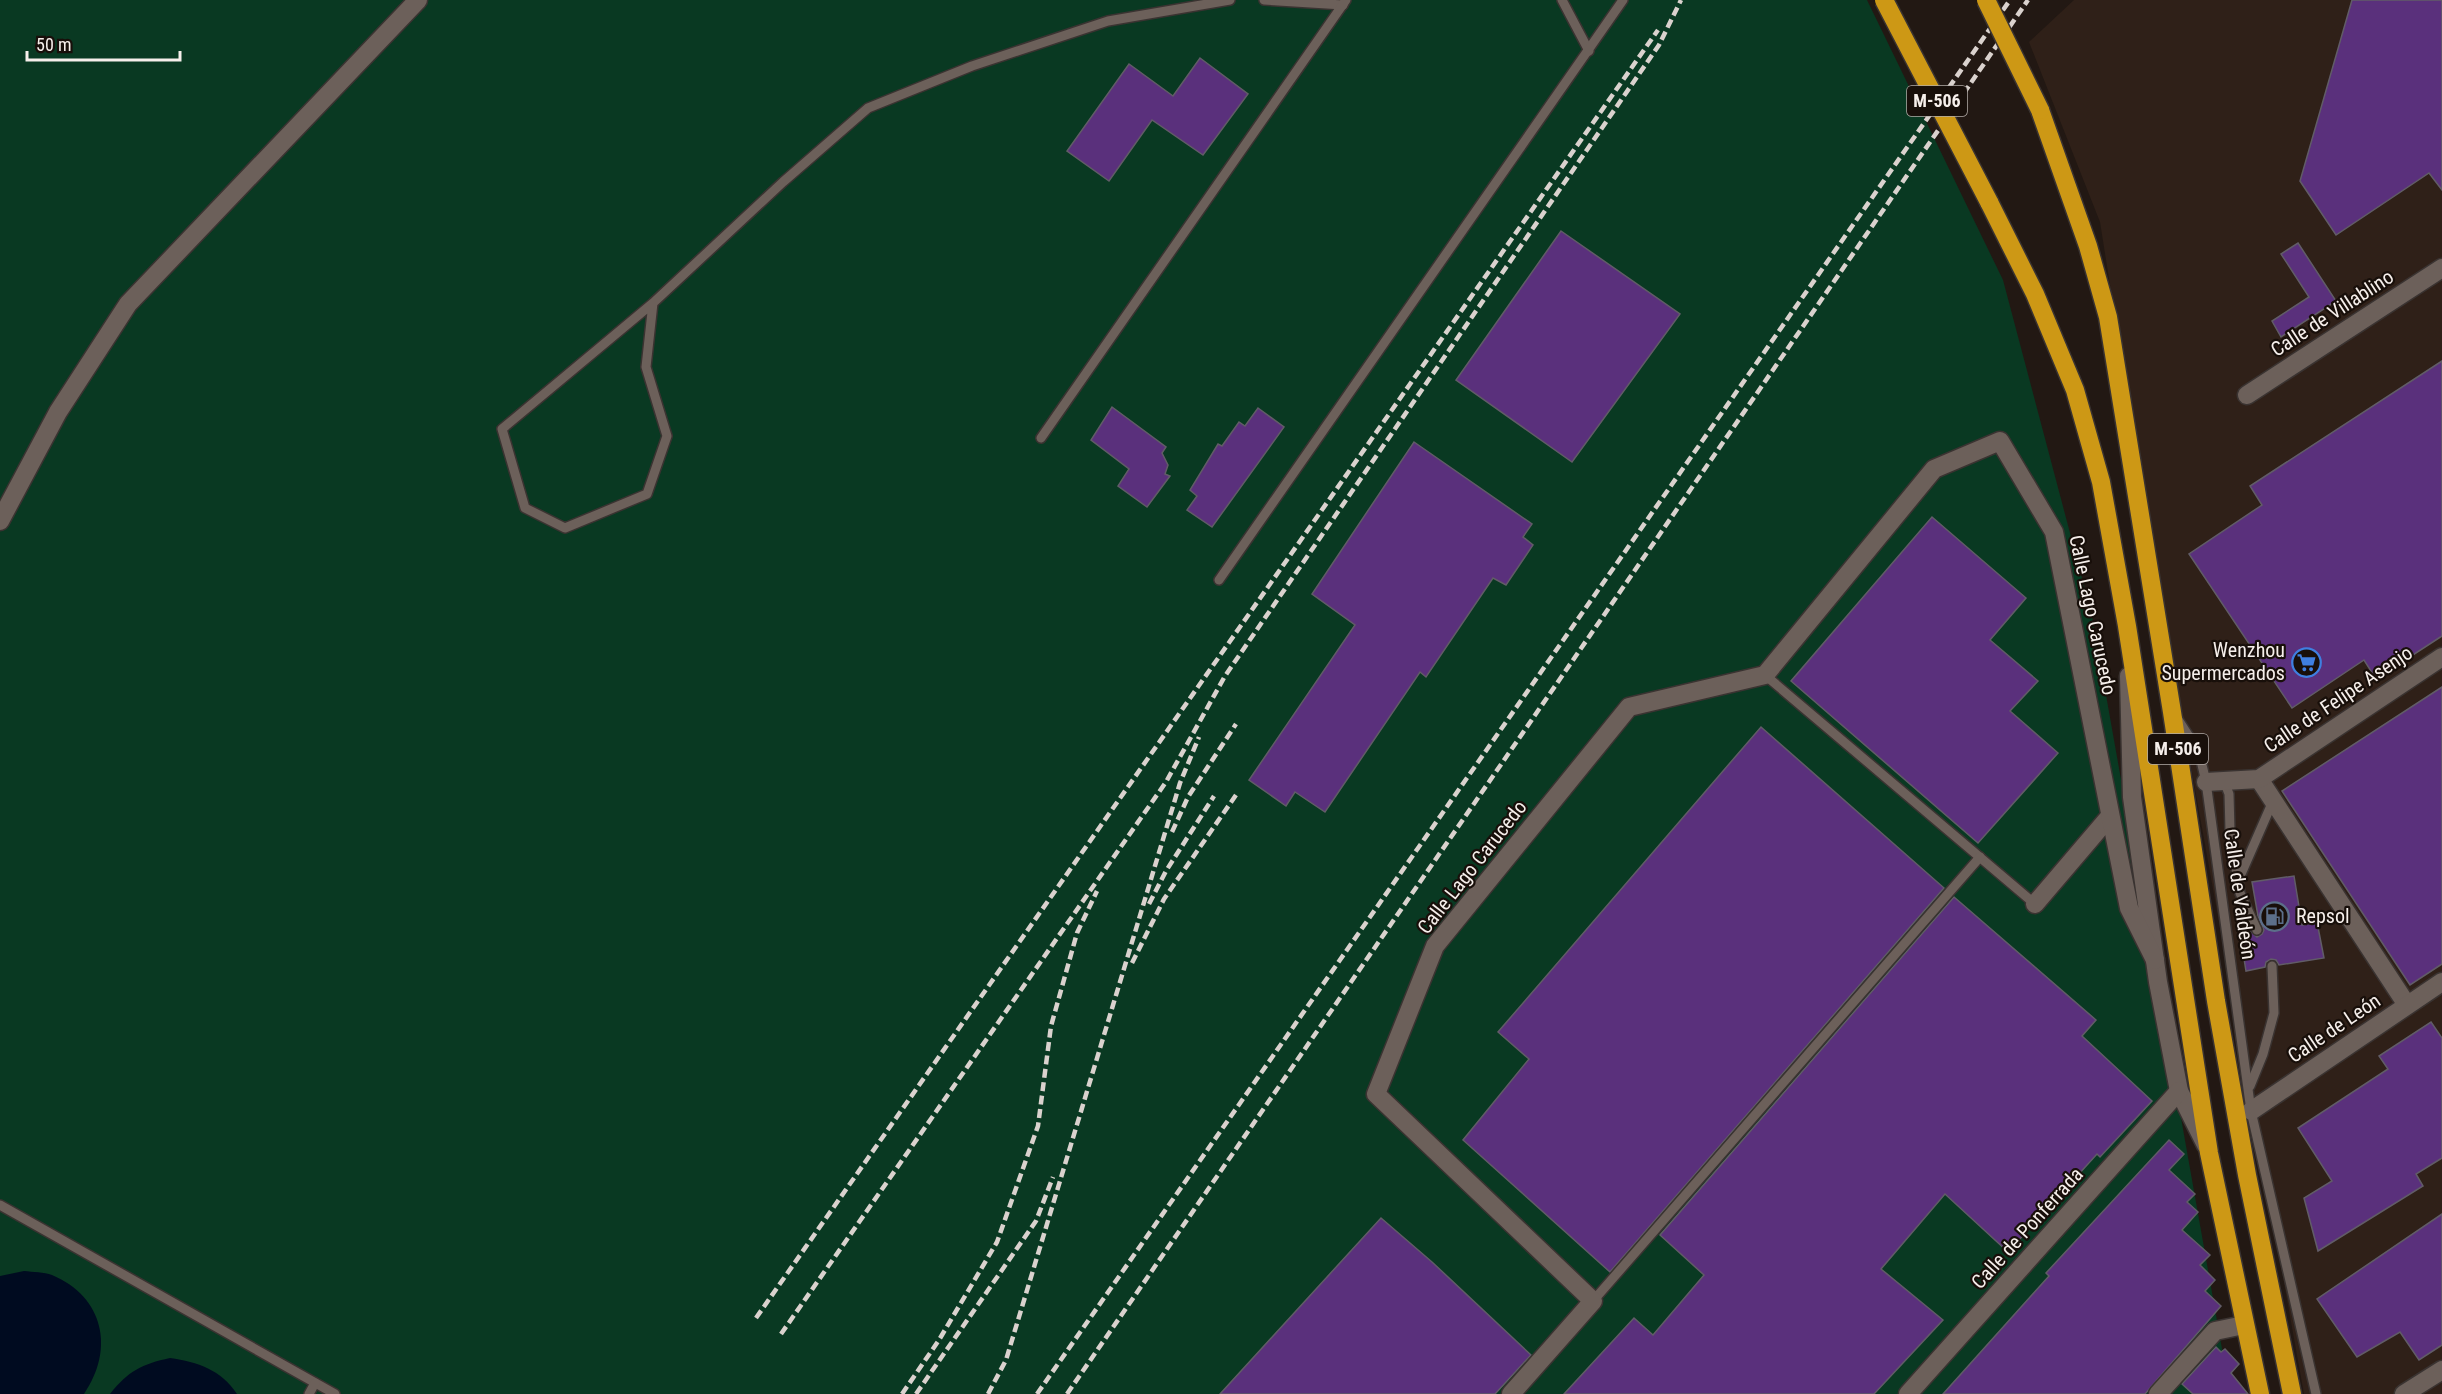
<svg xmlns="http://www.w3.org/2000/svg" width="2442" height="1394" viewBox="0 0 2442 1394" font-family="'Roboto Condensed',sans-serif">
  <rect width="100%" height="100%" fill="#221813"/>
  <path fill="#2f2018" d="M2074,0h368v1394h-138l-149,-827 -55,-345 -71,-180z"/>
  <path fill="#093922" d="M0,0h1867l136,280 89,336 138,778h-2230z"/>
  <g fill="#000b20">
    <path d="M24,1271c9,1 20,1 28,4 52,22 63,74 32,119h-84v-118z"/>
    <path d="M170,1358c28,4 51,12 67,36h-127c18,-23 32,-30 60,-36z"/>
  </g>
  <g fill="#5a307c" stroke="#615c67" stroke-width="1.5">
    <path d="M2352,0h90v190l-13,-17 -93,62 -36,-54z"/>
    <path d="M1200,58l48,36 -45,61 -51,-35 -43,61 -42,-30 62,-87 44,32z"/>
    <path d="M1561,231l119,83 -108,148 -116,-82z"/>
    <path d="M2298,243l38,58 -55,36 -9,-16 37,-24 -28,-43z"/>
    <path d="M2442,361v275l-66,43 -12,-19 -72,48 -103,-154 73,-49 -12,-19z"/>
    <path d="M1112,407l54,40 -4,6 6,12 -3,9 5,2 -23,31 -29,-21 11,-17 -38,-29z"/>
    <path d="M1258,408l26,19 -72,100 -25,-17 10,-14 -7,-6 28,-46 4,2 17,-24 6,4z"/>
    <path d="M1414,442l118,82 -9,13 10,8 -27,40 -13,-7 -67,99 -6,-5 -95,140 -30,-20 -9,14 -37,-26 106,-155 -43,-31z"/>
    <path d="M1932,517l94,81 -36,42 48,41 -28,30 48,42 -80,90 -187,-162z"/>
    <path d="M2442,687v277l-32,21 -128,-194z"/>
    <path d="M1761,727l183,161 -334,384 -147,-132 66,-81 -31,-27z"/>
    <path d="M2294,876l8,49 15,-3 7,36 -45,7 -3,-5 -5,-1 -5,3 -1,5 -19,4 -6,-38 10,-2 7,6 5,-3 2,-4 -6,-14 -6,-34z"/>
    <path d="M1954,897l142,123 -14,16 70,65 -52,56 -3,-3 -89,98 -63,-58 -64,75 62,51 -69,74h-310l70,-76 19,17 51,-60 -44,-40z"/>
    <path d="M2431,1022l11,16v120l-26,16 7,12 -105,65 -14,-53 28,-17 -34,-53 90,-59 -9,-13z"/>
    <path d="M2169,1140l15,14 -15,16 26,24 -8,8 11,10 -16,18 28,25 -10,10 15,15 -10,11 16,15 -76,88h-202l106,-118 -3,-3z"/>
    <path d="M2442,1214v131l-23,15 -19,-28 -43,25 -40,-58z"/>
    <path d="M1381,1218l51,44 99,93 -36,39h-275z"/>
    <path d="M2216,1347l5,5 4,-3 14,15 -8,9 17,21h-55l-11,-10z"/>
  </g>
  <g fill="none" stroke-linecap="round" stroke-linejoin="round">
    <defs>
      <g id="service">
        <path d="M1264,0l79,5"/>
        <path d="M1562,0l27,51"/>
        <path d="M653,303l-7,64 21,69 -20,58 -82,34 -40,-20 -23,-79 151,-126 130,-121 85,-74 104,-42 136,-45 122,-21"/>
        <path d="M1041,438l305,-438"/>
        <path d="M1219,580l404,-580"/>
        <path d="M1765,675l270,229"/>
        <path d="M2177,718l22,34 7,30 45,329 65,283"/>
        <path d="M2224,781l5,13 1,37 10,62 17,37"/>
        <path d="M2238,881l35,-80"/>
        <path d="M2250,1086l13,-32 11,-41 -2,-47"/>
        <path d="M0,1205l335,189"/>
        <path d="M1593,1301l387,-444"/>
        <path d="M309,1394l6,-11"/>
      </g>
      <g id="minor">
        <path d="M2247,395l195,-127"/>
        <path d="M0,521l58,-109 70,-108 290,-304"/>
        <path d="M2129,676l3,121 26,185 21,109 27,54"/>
        <path d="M2259,779l148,226"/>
        <path d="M2206,782l53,-3 183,-122"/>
        <path d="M2035,904l75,-88"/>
        <path d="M2251,1111l191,-129"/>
        <path d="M1511,1394l82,-93 -217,-207 59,-148 194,-239 136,-32 169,-206 66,-28 54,91 75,376 26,52"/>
        <path d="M1908,1394l271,-303"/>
        <path d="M2158,1394l57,-63 29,-6"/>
        <path d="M2404,1394l38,-24"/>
      </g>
      <g id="motorway">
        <path d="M2040,110l48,136 20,71 64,395 44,289 31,174 45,219"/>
        <path d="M1989,202l46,92 40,96 26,92 26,144 82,527 51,241"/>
      </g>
    </defs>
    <use href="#service" stroke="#3a3331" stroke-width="12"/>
    <use href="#minor" stroke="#3a3331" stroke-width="21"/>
    <use href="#motorway" stroke="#3a3331" stroke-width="21"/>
    <use href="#service" stroke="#6c605a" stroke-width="9"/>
    <use href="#minor" stroke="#6c605a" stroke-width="18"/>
    <use href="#motorway" stroke="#cd9815" stroke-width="18"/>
    <g stroke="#dad2ce" stroke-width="4.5" stroke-dasharray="9 4.5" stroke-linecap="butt">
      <path d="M1172,832l16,-35 48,-73"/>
      <path d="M1149,904l17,-33 48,-75"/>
      <path d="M1132,963l32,-64 72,-104"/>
      <path d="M756,1318l902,-1288"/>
      <path d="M781,1334l385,-552 59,-106 434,-631 22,-45"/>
      <path d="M902,1394l37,-54 58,-98 41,-116 13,-100 26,-93 20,-42"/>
      <path d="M916,1394l120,-173 17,-44"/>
      <path d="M988,1394l18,-34 174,-577 19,-46"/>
      <path d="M1037,1394l973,-1394"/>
      <path d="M1067,1394l961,-1394"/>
    </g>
    <defs>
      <g id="motorway-bridge">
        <path d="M1884,0l105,202"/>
        <path d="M1986,0l54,110"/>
      </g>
    </defs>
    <use href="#motorway-bridge" stroke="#3a3331" stroke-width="21" stroke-linecap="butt"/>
    <use href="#motorway-bridge" stroke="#cd9815" stroke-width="18"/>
  </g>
  <defs>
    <symbol id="supermarket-ring" viewBox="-11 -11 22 22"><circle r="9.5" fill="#180f0a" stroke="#3f7fe0" stroke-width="1.5"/><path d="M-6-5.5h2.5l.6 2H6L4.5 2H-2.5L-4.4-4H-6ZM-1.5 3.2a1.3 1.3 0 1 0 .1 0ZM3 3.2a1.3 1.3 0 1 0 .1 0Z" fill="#3f7fe0"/></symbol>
    <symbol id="fuel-ring" viewBox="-11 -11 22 22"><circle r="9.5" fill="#180f0a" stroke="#5c6f8a" stroke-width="1.5"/><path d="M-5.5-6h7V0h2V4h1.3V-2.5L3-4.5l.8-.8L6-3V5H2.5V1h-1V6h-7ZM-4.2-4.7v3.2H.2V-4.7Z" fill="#5c6f8a"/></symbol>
  </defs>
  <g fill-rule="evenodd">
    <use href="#supermarket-ring" x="2290" y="646" width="33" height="33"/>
    <use href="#fuel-ring" x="2258" y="900" width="33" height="33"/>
  </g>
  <g text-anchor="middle" stroke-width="4.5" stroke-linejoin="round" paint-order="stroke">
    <g fill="#180f0a" stroke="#b3aca8" stroke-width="1.5">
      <rect x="1907" y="86" width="60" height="30" rx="4.5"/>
      <rect x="2148" y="734" width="60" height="30" rx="4.5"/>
    </g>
    <g font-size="18" font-weight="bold" fill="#f6efeb">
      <text x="1937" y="107">M-506</text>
      <text x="2178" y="755">M-506</text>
    </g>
    <g font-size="20" fill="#f6efeb" stroke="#180f0a">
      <text transform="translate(2332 313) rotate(-33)" y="7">Calle de Villablino</text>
      <text transform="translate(2093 615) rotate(78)" y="7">Calle Lago Carucedo</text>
      <text transform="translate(2338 699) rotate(-34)" y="7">Calle de Felipe Asenjo</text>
      <text transform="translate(1472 867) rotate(-52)" y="7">Calle Lago Carucedo</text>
      <text transform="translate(2240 894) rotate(82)" y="7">Calle de Valdeón</text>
      <text transform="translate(2334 1028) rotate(-34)" y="7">Calle de León</text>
      <text transform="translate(2027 1228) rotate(-48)" y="7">Calle de Ponferrada</text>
    </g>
    <g font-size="20" fill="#f6efeb" stroke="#180f0a" text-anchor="end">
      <text x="2285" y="657">Wenzhou<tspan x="2285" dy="23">Supermercados</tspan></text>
      <text x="2296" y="923" text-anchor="start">Repsol</text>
    </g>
  </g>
  <path d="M27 51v9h153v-9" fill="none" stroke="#f6efeb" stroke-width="3"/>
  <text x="36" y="51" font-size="18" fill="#f6efeb" stroke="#180f0a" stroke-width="4.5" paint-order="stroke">50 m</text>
</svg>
